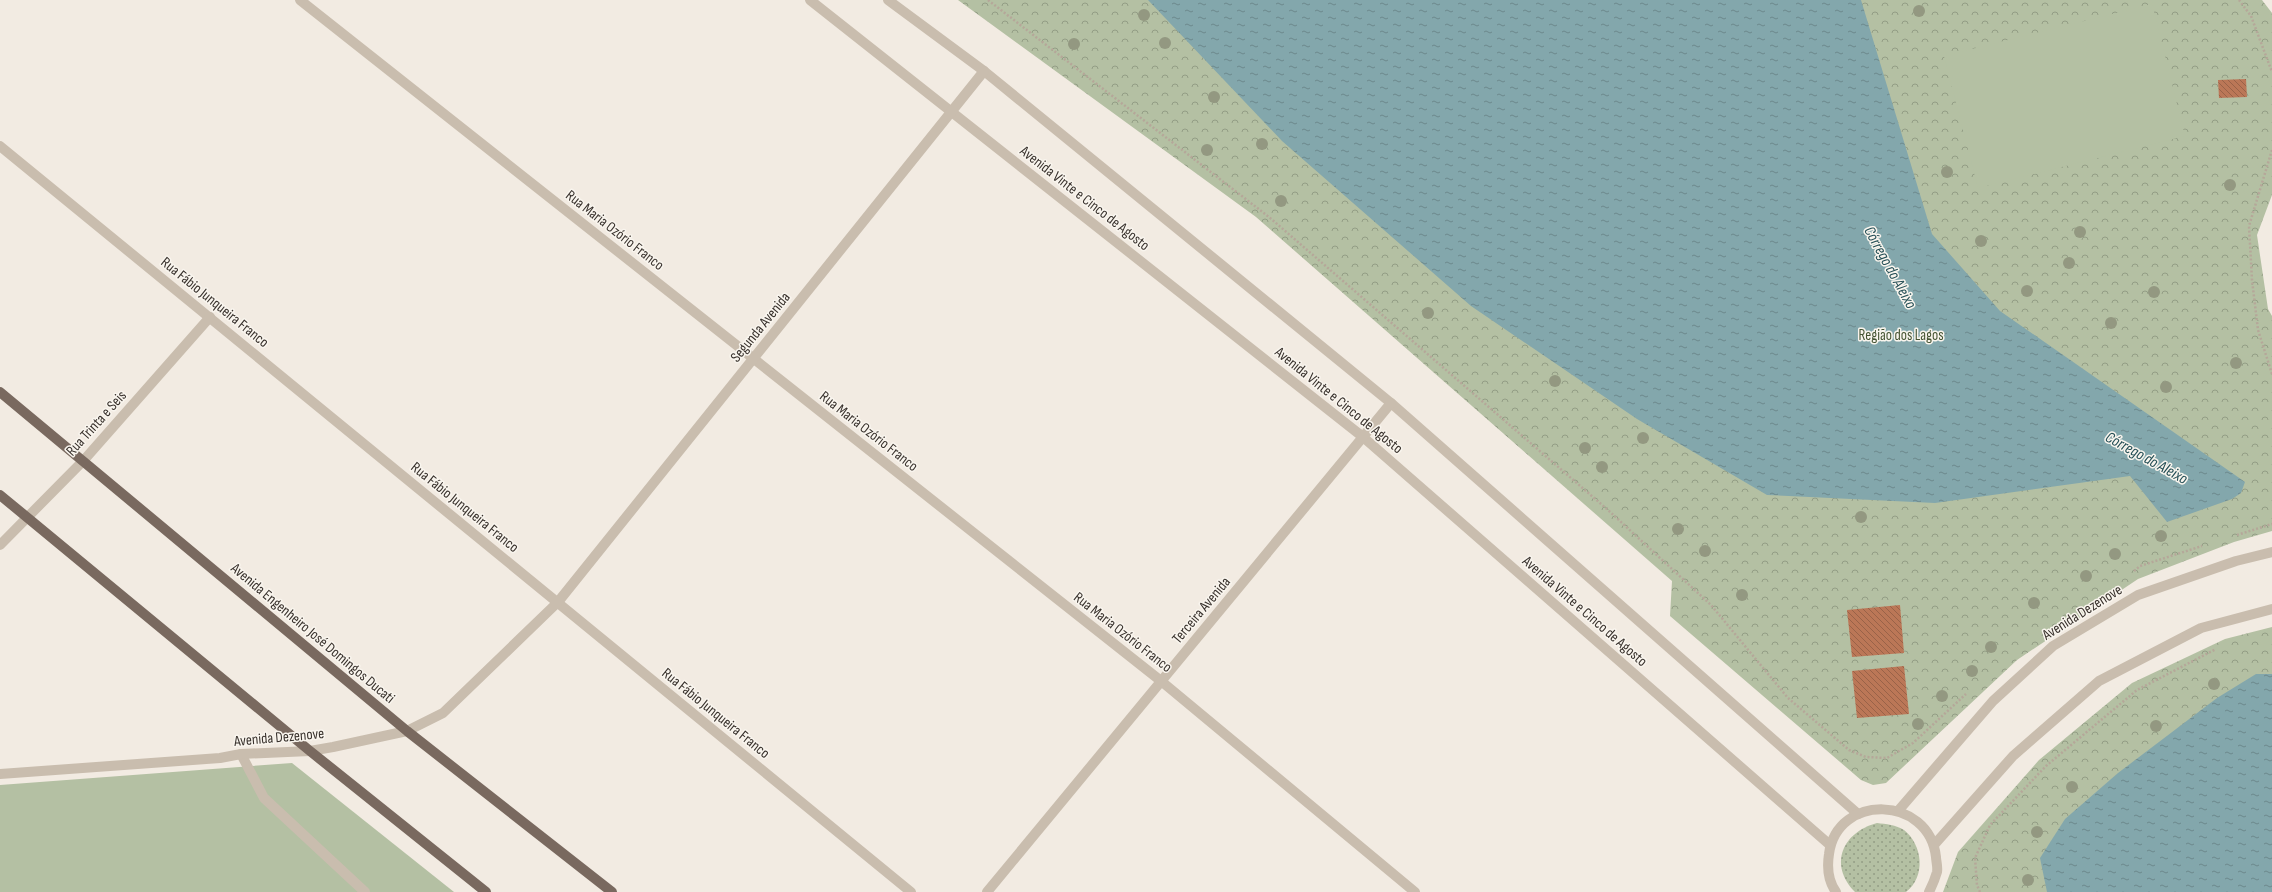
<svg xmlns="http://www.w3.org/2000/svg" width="2272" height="892" viewBox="0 0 2272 892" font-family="'Sofia Sans Condensed',sans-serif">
  <defs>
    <pattern id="grass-dots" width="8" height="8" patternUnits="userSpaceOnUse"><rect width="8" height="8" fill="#b4c0a3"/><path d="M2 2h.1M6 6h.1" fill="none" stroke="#939d85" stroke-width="1.8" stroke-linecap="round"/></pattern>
    <pattern id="park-crowns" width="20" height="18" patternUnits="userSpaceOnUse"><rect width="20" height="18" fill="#b4c0a3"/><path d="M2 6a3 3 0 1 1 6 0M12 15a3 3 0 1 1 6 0" fill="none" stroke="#939d85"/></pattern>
    <pattern id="water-ripples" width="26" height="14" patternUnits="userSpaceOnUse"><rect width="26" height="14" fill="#83a7ac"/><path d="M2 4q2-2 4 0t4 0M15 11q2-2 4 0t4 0" fill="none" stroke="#6c898c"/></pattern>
    <pattern id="building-back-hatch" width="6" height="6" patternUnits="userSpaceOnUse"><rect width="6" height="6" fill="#bb7757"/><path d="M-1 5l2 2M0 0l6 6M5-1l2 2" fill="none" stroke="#996248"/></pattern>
  </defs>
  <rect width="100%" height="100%" fill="#f2ebe2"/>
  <path fill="url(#grass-dots)" d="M1877,823c9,1 19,2 27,7 19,15 22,47 2,62h-51c-27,-28 -12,-60 22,-69z"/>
  <g fill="url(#park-crowns)">
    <path d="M958,0h1304l10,13v182l-15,40 11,74 4,7v215l-38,11 -96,37 -121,81 -131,123 -13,2 -12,-5 -191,-164 2,-35 -416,-364z"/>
    <path d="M2272,627v265h-329l15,-40 81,-92 93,-77 93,-44z"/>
  </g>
  <g fill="#b4c0a3">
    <path d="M2152,4l33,132 -207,52 -34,-132z"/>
    <path d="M292,763l162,129h-454v-107z"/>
  </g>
  <g fill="url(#water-ripples)">
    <path d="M1148,0h713l71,234 68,77 245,171 -4,11 -9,6 -65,23 -37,-46 -195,27 -168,-8 -130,-76 -166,-113 -189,-165z"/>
    <path d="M2256,674h16v218h-225l-7,-34 25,-39 53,-46 99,-75z"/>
  </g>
  <g fill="url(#building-back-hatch)">
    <path d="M2246,79l1,18 -28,1 -1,-18z"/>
    <path d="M1900,605l4,48 -52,4 -5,-47z"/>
    <path d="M1904,666l5,48 -52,4 -5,-47z"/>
  </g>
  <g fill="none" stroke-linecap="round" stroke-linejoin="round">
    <g stroke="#b5a799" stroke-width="2.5" stroke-dasharray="2 2" stroke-linecap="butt">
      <path d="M988,0l281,217 339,293 103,95 77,93 61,52 17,7 21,1 26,-15 53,-49"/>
      <path d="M2239,0l12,16 21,56"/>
      <path d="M2272,150l-23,76 3,54 6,50 14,44"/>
      <path d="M2237,535l35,-11"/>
      <path d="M2134,571l6,-5 62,-20"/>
      <path d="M1980,892l-3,-7 -2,-27 15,-33 56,-59 91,-76 79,-41"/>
    </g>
    <g stroke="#c9bdae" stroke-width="10">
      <path d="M300,0l861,681 254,211"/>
      <path d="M810,0l553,437 467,408"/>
      <path d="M888,0l96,71 407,332 467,411"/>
      <path d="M0,146l911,746"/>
      <path d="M0,545l84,-85 126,-143"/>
      <path d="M241,754l23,44 101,94"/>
      <path d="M0,774l220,-16 21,-4 69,-3 23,-4 74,-16 36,-18 115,-111 426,-531"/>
      <path d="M1898,811l95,-110 60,-55 85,-51 98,-34 36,-9"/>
      <path d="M1934,845l79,-89 86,-75 102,-53 71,-19"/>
      <path d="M987,892l404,-489"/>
      <path d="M1836,892c-8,-11 -9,-25 -7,-38 8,-61 100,-59 107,3 0,4 2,10 1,15 -2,7 -5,14 -8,20"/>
    </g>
    <g stroke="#79695f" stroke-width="10">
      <path d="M0,392l407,339 205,161"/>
      <path d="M0,495l310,256 176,141"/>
    </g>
  </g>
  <g fill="#939881">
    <circle cx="1919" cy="11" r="6"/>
    <circle cx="1144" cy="15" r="6"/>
    <circle cx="1165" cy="43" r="6"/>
    <circle cx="1074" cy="44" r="6"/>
    <circle cx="1214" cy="97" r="6"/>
    <circle cx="1262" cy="144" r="6"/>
    <circle cx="1207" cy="150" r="6"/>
    <circle cx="1947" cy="172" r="6"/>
    <circle cx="2230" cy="185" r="6"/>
    <circle cx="1281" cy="201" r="6"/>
    <circle cx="2080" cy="232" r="6"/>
    <circle cx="1981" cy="241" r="6"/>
    <circle cx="2069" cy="263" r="6"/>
    <circle cx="2027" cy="291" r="6"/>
    <circle cx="2154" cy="292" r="6"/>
    <circle cx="1428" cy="313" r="6"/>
    <circle cx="2111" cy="323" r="6"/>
    <circle cx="2236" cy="363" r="6"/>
    <circle cx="1555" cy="381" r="6"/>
    <circle cx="2166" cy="387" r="6"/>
    <circle cx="1643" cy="438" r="6"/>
    <circle cx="1585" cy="448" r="6"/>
    <circle cx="1602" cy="467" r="6"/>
    <circle cx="1861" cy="517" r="6"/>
    <circle cx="1678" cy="529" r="6"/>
    <circle cx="2161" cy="536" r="6"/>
    <circle cx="1705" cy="551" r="6"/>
    <circle cx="2115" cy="554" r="6"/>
    <circle cx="2086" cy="576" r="6"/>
    <circle cx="1742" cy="595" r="6"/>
    <circle cx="2034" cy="603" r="6"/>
    <circle cx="1991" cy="647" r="6"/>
    <circle cx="1972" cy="671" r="6"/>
    <circle cx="2214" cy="684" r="6"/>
    <circle cx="1942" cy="696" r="6"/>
    <circle cx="1918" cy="724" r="6"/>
    <circle cx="2156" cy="726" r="6"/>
    <circle cx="2072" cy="787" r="6"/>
    <circle cx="2037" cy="832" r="6"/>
    <circle cx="2028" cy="880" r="6"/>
  </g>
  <g text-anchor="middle" stroke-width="3" stroke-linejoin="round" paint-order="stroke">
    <g font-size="15" fill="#38312c" stroke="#f9f5ee">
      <text transform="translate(1085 198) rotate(38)" y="5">Avenida Vinte e Cinco de Agosto</text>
      <text transform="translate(615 230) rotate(38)" y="5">Rua Maria Ozório Franco</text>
      <text transform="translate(215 302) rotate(39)" y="5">Rua Fábio Junqueira Franco</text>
      <text transform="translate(760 327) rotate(-51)" y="5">Segunda Avenida</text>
      <text transform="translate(1339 400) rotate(39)" y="5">Avenida Vinte e Cinco de Agosto</text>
      <text transform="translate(96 423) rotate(-48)" y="5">Rua Trinta e Seis</text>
      <text transform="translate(869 431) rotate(38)" y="5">Rua Maria Ozório Franco</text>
      <text transform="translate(465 507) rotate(39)" y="5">Rua Fábio Junqueira Franco</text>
      <text transform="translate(1201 610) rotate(-50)" y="5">Terceira Avenida</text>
      <text transform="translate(1585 611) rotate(41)" y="5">Avenida Vinte e Cinco de Agosto</text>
      <text transform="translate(2082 612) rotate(-32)" y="5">Avenida Dezenove</text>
      <text transform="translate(1123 632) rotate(38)" y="5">Rua Maria Ozório Franco</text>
      <text transform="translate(313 633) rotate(40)" y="5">Avenida Engenheiro José Domingos Ducati</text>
      <text transform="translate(716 713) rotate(39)" y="5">Rua Fábio Junqueira Franco</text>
      <text transform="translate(279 737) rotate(-5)" y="5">Avenida Dezenove</text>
    </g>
    <g font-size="15" fill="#455432" stroke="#f9f5ee">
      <text x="1901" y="340">Região dos Lagos</text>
    </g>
    <g font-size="16" font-style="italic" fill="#254f56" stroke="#f9f5ee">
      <text transform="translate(1891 267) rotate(61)" y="6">Córrego do Aleixo</text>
      <text transform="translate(2147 457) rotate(29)" y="6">Córrego do Aleixo</text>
    </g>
  </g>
</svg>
